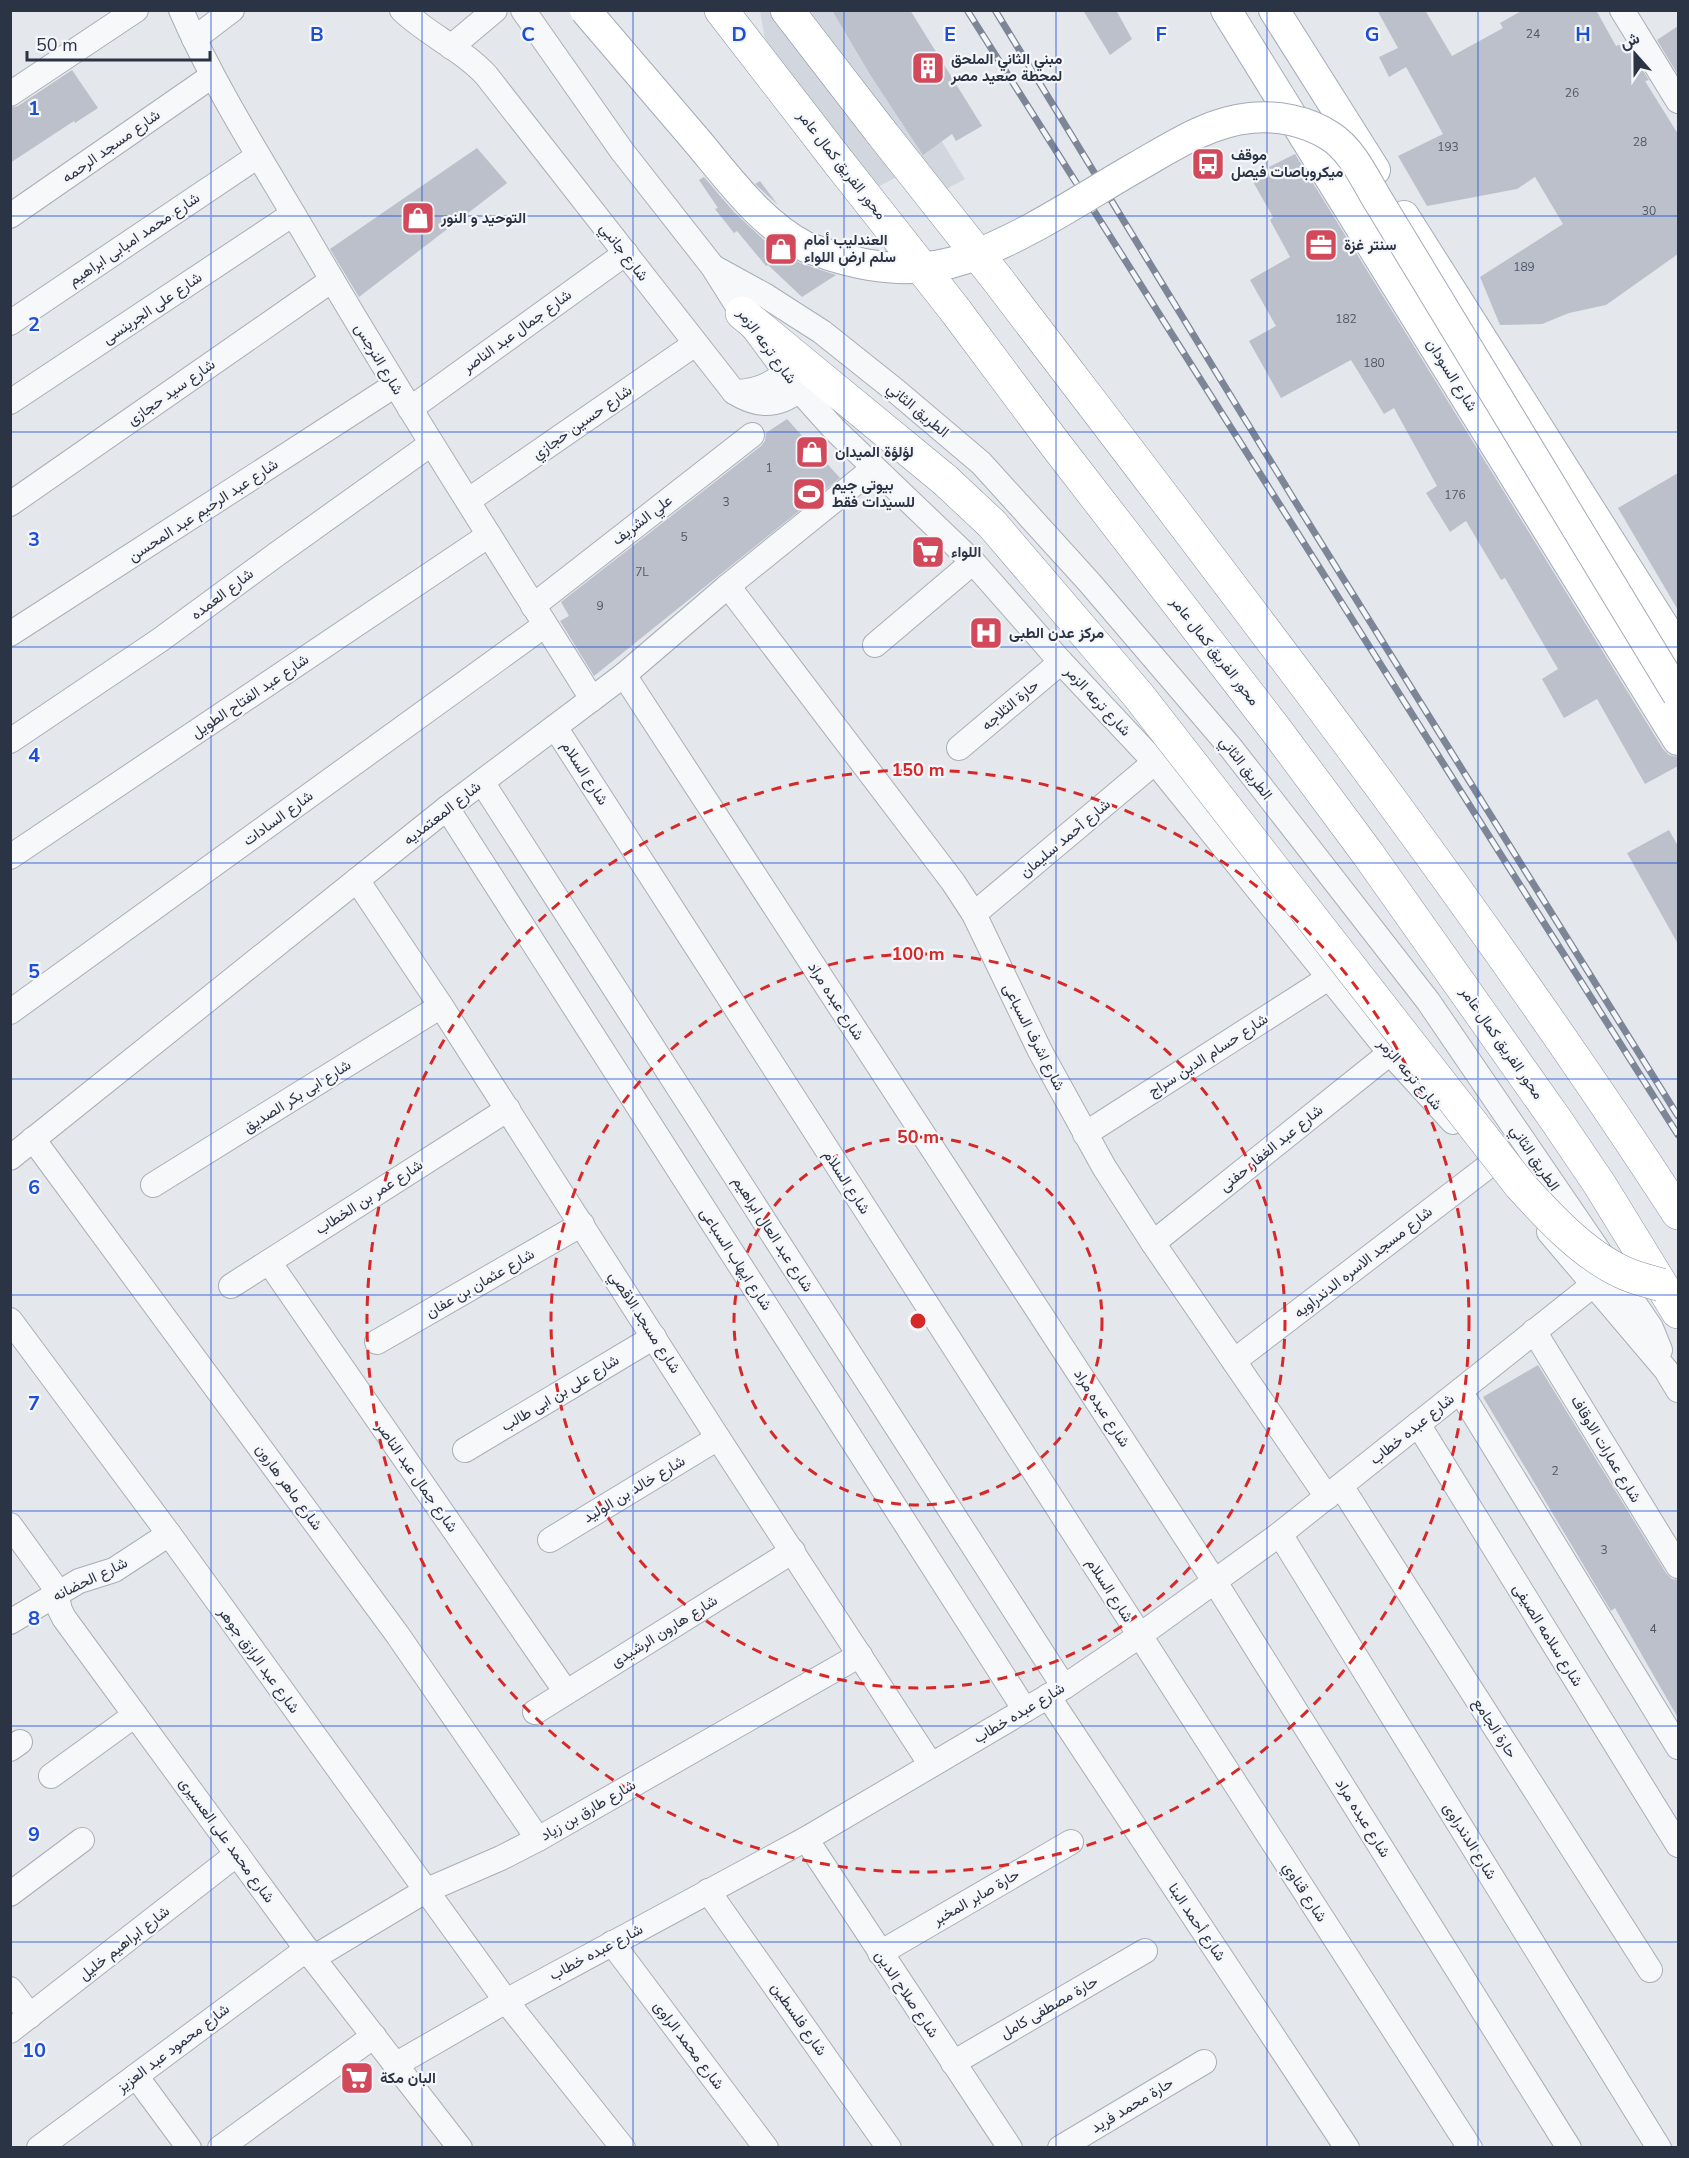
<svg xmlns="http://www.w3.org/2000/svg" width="1689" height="2158" viewBox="0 0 1689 2158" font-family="'Nunito Sans',Vazirmatn,sans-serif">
  <rect width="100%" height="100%" fill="#e4e7ec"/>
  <path fill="#d2d6de" d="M760,11h101l104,168 -26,14 -33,-21 -53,28 -87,-154z"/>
  <g fill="#bbc0ca">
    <path d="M832,10h78l72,116 -26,15 -4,-7 -29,21 -52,-79z"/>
    <path d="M1083,10h33l16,29 -22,16z"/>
    <path d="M1377,10h48l27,46 51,-28 -3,-5 23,-13h73l20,36 9,-3 24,37 -4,1 33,53v120l-72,51 -37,8 -27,11 -42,1 -20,-48 83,-53 -28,-47 -18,12 -90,17 -29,-50 45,-22 -37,-67 -17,10 -10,-20 19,-9z"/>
    <path d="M1678,26v49l-21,-35z"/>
    <path d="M72,70l26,38 -23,15 -1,-2 -64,42v-55l8,-2z"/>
    <path d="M477,148l30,35 -148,114 -29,-48z"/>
    <path d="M1295,154l368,595 6,6 9,2v9l-33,18 -48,-85 -33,19 -22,-39 16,-10 -53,-91 -4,2 -35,-59 -16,11 -24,-39 11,-7 -43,-78 -10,6 -33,-54 -70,38 -32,-57 27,-15 -26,-46 40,-23 -20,-37 3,-3 -21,-37 20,-8 -3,-5z"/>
    <path d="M704,177l30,35 30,28 36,23 36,12 -34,22 -34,-32 -2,1 -29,-35 -3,2 -19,-24 3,-1 -19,-28z"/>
    <path d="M760,181l18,24 -23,-21z"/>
    <path d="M787,419l53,59 -246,198 -34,-55 9,-5 -8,-14 200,-156 4,-5 1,-8z"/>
    <path d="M1678,473v137l-60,-102z"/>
    <path d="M1669,830l9,16v98l-51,-91z"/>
    <path d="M1538,1365l128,208 6,6 6,1v138l-63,-110 -4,3 -128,-214z"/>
  </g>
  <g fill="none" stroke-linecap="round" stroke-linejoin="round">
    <defs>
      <g id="minor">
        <path d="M181,10c34,78 80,149 123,222 92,158 191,312 288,467"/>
        <path d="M402,10c26,25 60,39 84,65l248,317c23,15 44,15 65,-2"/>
        <path d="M523,10l99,141 91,116 29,46 57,77 36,40 138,132 88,100 94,100 235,291 63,69"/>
        <path d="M1622,10l56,91"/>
        <path d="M194,39l38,-29"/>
        <path d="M451,47l44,-37"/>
        <path d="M10,94l126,-84"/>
        <path d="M10,216l202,-140"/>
        <path d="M715,268l51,28 56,36 74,59 85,72 108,119 142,166 197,253 213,312 10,15 9,22"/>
        <path d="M10,323l248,-167"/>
        <path d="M734,392c20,0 37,-6 52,-20"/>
        <path d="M10,402l283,-188"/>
        <path d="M410,409l216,-156"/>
        <path d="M469,500l226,-156"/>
        <path d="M10,504l322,-224"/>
        <path d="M728,586l225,296 21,32 66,137 64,116 49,76 174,254"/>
        <path d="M533,606l219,-171"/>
        <path d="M10,634l385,-249"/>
        <path d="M875,645l98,-83"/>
        <path d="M624,675l591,907 354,566"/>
        <path d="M555,727l915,1421"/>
        <path d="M10,741l150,-101 117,-86 154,-110"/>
        <path d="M959,748l102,-86"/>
        <path d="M482,782l582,905"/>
        <path d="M447,808l578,902"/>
        <path d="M10,857l479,-322"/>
        <path d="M357,880l84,126 277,432 213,327"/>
        <path d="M974,914l181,-152"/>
        <path d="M10,1012l535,-387"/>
        <path d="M1085,1134l245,-157"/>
        <path d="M33,1139l364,495 141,205"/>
        <path d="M10,1158l437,-350 177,-133 104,-89 146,-118"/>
        <path d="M153,1185l288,-179"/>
        <path d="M1549,1232l117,138 12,20"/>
        <path d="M1153,1243l237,-190"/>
        <path d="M269,1262l297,430"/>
        <path d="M231,1286l277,-177"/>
        <path d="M10,1320l159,214 337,467 117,147"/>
        <path d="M1534,1331l144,235"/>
        <path d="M377,1342l205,-118"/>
        <path d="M1234,1361l257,-197"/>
        <path d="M1460,1391l218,356"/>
        <path d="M1418,1424l260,421"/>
        <path d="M465,1450l189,-113"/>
        <path d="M1341,1486l309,484"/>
        <path d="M10,1525l44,61 6,24 4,8 249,340 147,190"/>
        <path d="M1280,1534l379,614"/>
        <path d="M550,1540l168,-102"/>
        <path d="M10,1622l69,-41 35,-11 55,-36"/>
        <path d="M1048,1696l299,452"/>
        <path d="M535,1712l258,-161"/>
        <path d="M10,1749l10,-7"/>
        <path d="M51,1776l84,-61"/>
        <path d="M806,1839l204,309"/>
        <path d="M708,1891l181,257"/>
        <path d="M10,1894l72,-54"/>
        <path d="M612,1943l154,205"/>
        <path d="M880,1953l191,-111"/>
        <path d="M313,1958l112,-67 76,-33 37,-19 322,-184"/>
        <path d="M10,1989l20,27"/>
        <path d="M10,2031l227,-177"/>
        <path d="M953,2063l192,-112"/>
        <path d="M395,2065l111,-64 300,-162 258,-152 75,-51 141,-102 313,-249"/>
        <path d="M136,2076l53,72"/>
        <path d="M39,2148l268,-199"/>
        <path d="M220,2148l154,-112"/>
        <path d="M1060,2148l144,-86"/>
      </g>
      <g id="major">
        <path d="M1226,10l452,730"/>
        <path d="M1274,10l101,160"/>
        <path d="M1404,216l274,433"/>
      </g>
      <g id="highway">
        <path d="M721,10l119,154"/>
        <path d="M787,10l94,122"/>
        <path d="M998,280c233,306 470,610 680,933"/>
        <path d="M955,310l100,134 221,286 92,124 188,266 44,65 78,127"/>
        <path d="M742,313l203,167"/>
      </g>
    </defs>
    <use href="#minor" stroke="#a9aeb7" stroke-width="26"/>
    <use href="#major" stroke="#a3abb8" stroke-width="32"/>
    <use href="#highway" stroke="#8b94a3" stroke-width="34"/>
    <use href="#minor" stroke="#f7f8fa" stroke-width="24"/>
    <use href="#major" stroke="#fff" stroke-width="30"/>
    <use href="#highway" stroke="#fff" stroke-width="33"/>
    <defs>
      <g id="rail">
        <path d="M967,10l711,1125"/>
        <path d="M995,10l298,488 385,618"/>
      </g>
    </defs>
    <use href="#rail" stroke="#7d8696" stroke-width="7"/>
    <use href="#rail" stroke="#f4f6f9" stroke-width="4.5" stroke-dasharray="14" stroke-linecap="butt"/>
    <defs>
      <path id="major-bridge" d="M585,10c38,44 75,88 112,131 32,38 64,83 109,106 7,3 16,5 23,8 44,14 91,19 135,4 62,-22 118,-61 174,-93 35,-20 71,-44 112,-48 27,-3 57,3 80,18 24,15 37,48 52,71l296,488"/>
      <g id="highway-bridge">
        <path d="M881,132l117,148"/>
        <path d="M840,164l115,146"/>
        <path d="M945,480l47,44 146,171 382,490c28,31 63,69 102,87 12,6 26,9 39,13"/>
      </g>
    </defs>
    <use href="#major-bridge" stroke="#a3abb8" stroke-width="32" stroke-linecap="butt"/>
    <use href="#highway-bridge" stroke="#8b94a3" stroke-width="34" stroke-linecap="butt"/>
    <use href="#major-bridge" stroke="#fff" stroke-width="30"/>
    <use href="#highway-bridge" stroke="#fff" stroke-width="33"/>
  </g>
  <path fill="none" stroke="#1d4ed8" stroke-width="1.5" stroke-opacity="0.55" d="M211,10v2138M422,10v2138M633,10v2138M844,10v2138M1056,10v2138M1267,10v2138M1478,10v2138M10,216h1668M10,432h1668M10,647h1668M10,863h1668M10,1079h1668M10,1295h1668M10,1511h1668M10,1726h1668M10,1942h1668"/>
  <g fill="none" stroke="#d62828" stroke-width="3" stroke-dasharray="10 8">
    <circle cx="918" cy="1321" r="184"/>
    <circle cx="918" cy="1321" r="367"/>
    <circle cx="918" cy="1321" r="551"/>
  </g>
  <defs>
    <symbol id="building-square" viewBox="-11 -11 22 22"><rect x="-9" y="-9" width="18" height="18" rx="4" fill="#d1495b" stroke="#f4f6f9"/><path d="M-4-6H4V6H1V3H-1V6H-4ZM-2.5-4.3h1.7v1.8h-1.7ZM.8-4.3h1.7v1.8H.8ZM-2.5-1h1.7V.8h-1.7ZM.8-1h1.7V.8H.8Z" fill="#fff"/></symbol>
    <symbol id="bus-square" viewBox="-11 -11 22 22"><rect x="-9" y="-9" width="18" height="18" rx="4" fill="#d1495b" stroke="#f4f6f9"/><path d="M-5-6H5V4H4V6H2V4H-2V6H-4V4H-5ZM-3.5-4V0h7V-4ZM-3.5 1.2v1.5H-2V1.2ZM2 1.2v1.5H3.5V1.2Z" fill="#fff"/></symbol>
    <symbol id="shop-square" viewBox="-11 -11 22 22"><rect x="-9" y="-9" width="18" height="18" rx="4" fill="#d1495b" stroke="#f4f6f9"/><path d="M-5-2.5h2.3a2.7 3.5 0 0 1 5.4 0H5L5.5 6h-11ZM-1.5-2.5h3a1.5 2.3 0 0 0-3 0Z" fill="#fff"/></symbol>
    <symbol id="office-square" viewBox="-11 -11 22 22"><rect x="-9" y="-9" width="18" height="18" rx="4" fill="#d1495b" stroke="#f4f6f9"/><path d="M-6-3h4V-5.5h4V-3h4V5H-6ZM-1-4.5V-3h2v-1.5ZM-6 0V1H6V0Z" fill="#fff"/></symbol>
    <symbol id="stadium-square" viewBox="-11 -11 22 22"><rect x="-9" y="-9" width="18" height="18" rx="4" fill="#d1495b" stroke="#f4f6f9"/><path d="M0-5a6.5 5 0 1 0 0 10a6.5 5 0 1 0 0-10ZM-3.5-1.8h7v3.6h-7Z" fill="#fff"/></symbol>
    <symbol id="supermarket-square" viewBox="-11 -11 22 22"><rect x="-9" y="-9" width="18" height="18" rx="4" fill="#d1495b" stroke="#f4f6f9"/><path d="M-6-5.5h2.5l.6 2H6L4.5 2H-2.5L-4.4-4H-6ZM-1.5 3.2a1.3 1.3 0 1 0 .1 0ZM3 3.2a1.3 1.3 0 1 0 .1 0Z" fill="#fff"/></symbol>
    <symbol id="hospital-square" viewBox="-11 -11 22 22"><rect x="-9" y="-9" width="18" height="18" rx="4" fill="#d1495b" stroke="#f4f6f9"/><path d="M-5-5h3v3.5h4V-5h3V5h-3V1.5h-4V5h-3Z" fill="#fff"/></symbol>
  </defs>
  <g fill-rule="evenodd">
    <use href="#building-square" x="909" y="49" width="38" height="38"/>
    <use href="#bus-square" x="1189" y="145" width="38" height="38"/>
    <use href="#shop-square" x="399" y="199" width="38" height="38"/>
    <use href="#office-square" x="1302" y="226" width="38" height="38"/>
    <use href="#shop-square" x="762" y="230" width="38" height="38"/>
    <use href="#shop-square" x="793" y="433" width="38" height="38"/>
    <use href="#stadium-square" x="790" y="475" width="38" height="38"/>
    <use href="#supermarket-square" x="909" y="533" width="38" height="38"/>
    <use href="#hospital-square" x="967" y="614" width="38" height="38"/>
    <use href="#supermarket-square" x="338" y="2059" width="38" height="38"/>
  </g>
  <g text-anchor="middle" stroke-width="4.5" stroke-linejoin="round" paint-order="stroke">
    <g font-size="12" fill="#4f5766">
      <text x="1533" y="38">24</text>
      <text x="1572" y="97">26</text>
      <text x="1640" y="146">28</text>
      <text x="1448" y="151">193</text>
      <text x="1649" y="215">30</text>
      <text x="1524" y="271">189</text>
      <text x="1346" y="323">182</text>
      <text x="1374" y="367">180</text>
      <text x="769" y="472">1</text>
      <text x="1455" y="499">176</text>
      <text x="726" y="506">3</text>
      <text x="684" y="541">5</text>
      <text x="642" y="576">7L</text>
      <text x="600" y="610">9</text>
      <text x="1555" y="1475">2</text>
      <text x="1604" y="1554">3</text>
      <text x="1653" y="1633">4</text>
    </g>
    <g font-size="15" font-weight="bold" fill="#2b3445" stroke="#f4f6f9" text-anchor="start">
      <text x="951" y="64">مبني الثاني الملحق<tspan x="951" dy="17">لمحطة صعيد مصر</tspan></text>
      <text x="1231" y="160">موقف<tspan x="1231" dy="17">ميكروباصات فيصل</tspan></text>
      <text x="441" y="223">التوحيد و النور</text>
      <text x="804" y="245">العندليب أمام<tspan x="804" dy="17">سلم ارض اللواء</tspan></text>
      <text x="1344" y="250">سنتر غزة</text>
      <text x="835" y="457">لؤلؤة الميدان</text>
      <text x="832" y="490">بيوتى جيم<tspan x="832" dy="17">للسيدات فقط</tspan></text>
      <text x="951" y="557">اللواء</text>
      <text x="1009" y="638">مركز عدن الطبى</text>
      <text x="380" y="2083">البان مكة</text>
    </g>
    <g font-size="15" fill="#2b3445" stroke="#f4f6f9">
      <text transform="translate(111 146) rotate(-35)" y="5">شارع مسجد الرحمه</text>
      <text transform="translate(842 165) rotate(52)" y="5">محور الفريق كمال عامر</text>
      <text transform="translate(134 239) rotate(-34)" y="5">شارع محمد امبابى ابراهيم</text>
      <text transform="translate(624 252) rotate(52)" y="5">شارع جانبي</text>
      <text transform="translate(152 308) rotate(-34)" y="5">شارع على الجرينسى</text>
      <text transform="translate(517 331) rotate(-36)" y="5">شارع جمال عبد الناصر</text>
      <text transform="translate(767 346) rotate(54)" y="5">شارع ترعه الزمر</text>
      <text transform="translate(379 359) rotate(59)" y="5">شارع النرجس</text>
      <text transform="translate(1452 375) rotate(58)" y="5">شارع السودان</text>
      <text transform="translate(171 392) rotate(-35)" y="5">شارع سيد حجازى</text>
      <text transform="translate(918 410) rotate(40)" y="5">الطريق الثاني</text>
      <text transform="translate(582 422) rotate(-35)" y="5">شارع حسين حجازي</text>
      <text transform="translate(203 510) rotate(-33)" y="5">شارع عبد الرحيم عبد المحسن</text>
      <text transform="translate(642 520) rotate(-38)" y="5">علي الشريف</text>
      <text transform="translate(222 594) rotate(-37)" y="5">شارع العمده</text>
      <text transform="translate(1215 651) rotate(52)" y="5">محور الفريق كمال عامر</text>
      <text transform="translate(250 696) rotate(-34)" y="5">شارع عبد الفتاح الطويل</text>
      <text transform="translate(1098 701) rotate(47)" y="5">شارع ترعه الزمر</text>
      <text transform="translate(1010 705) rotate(-40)" y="5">حارة الثلاجه</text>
      <text transform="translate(1246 768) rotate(52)" y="5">الطريق الثاني</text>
      <text transform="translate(585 773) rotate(57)" y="5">شارع السلام</text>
      <text transform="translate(442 813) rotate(-38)" y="5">شارع المعتمديه</text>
      <text transform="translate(278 818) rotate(-36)" y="5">شارع السادات</text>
      <text transform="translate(1065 838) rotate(-40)" y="5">شارع أحمد سليمان</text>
      <text transform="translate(836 1001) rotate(57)" y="5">شارع عبده مراد</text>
      <text transform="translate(1034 1037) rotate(63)" y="5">شارع اشرف السباعى</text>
      <text transform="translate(1502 1043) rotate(55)" y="5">محور الفريق كمال عامر</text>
      <text transform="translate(1208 1055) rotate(-33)" y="5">شارع حسام الدين سراج</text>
      <text transform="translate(1410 1074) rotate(49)" y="5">شارع ترعه الزمر</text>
      <text transform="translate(297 1096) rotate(-32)" y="5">شارع ابى بكر الصديق</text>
      <text transform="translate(1271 1148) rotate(-39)" y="5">شارع عبد الغفار حفنى</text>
      <text transform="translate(1535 1158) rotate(56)" y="5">الطريق الثاني</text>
      <text transform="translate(847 1182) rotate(57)" y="5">شارع السلام</text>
      <text transform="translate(369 1197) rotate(-33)" y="5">شارع عمر بن الخطاب</text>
      <text transform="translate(773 1234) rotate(57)" y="5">شارع عبد العال ابراهيم</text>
      <text transform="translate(736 1259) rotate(57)" y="5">شارع ايهاب السباعى</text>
      <text transform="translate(1363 1262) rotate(-38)" y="5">شارع مسجد الاسره الدندراويه</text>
      <text transform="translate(480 1283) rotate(-30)" y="5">شارع عثمان بن عفان</text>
      <text transform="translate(645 1322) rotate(57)" y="5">شارع مسجد الاقصي</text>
      <text transform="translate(560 1393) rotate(-31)" y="5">شارع على بن ابى طالب</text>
      <text transform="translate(1102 1408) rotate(57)" y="5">شارع عبده مراد</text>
      <text transform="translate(1412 1429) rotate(-39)" y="5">شارع عبده خطاب</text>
      <text transform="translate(1606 1449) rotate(59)" y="5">شارع عمارات الاوقاف</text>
      <text transform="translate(417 1477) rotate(55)" y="5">شارع جمال عبد الناصر</text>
      <text transform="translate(289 1487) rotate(54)" y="5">شارع ماهر هارون</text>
      <text transform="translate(634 1489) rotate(-31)" y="5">شارع خالد بن الوليد</text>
      <text transform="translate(90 1579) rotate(-26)" y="5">شارع الحضانه</text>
      <text transform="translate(1110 1590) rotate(57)" y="5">شارع السلام</text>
      <text transform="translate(664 1631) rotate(-32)" y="5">شارع هارون الرشيدى</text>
      <text transform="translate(1548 1635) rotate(58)" y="5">شارع سلامه الصيفى</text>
      <text transform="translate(259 1660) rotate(54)" y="5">شارع عبد الرازق جوهر</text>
      <text transform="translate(1019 1713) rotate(-31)" y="5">شارع عبده خطاب</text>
      <text transform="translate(1495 1728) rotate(57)" y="5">حارة الجامع</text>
      <text transform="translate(588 1810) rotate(-30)" y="5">شارع طارق بن زياد</text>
      <text transform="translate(1363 1818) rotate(58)" y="5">شارع عبده مراد</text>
      <text transform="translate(227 1840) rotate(54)" y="5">شارع محمد على العسيرى</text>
      <text transform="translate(1470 1841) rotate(58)" y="5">شارع الدندراوى</text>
      <text transform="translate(1305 1892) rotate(57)" y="5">شارع قناوي</text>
      <text transform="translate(976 1897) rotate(-30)" y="5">حارة صابر المخبر</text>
      <text transform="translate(1197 1922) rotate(56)" y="5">شارع أحمد البنا</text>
      <text transform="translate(124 1943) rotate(-38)" y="5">شارع ابراهيم خليل</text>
      <text transform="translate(596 1952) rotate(-28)" y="5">شارع عبده خطاب</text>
      <text transform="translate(907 1994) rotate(56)" y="5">شارع صلاح الدين</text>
      <text transform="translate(1049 2007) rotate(-30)" y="5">حارة مصطفى كامل</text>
      <text transform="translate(799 2019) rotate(55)" y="5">شارع فلسطين</text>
      <text transform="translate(689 2045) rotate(53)" y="5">شارع محمد الراوى</text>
      <text transform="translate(173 2048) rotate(-37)" y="5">شارع محمود عبد العزيز</text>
      <text transform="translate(1132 2105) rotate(-31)" y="5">حارة محمد فريد</text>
    </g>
  </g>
  <g font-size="20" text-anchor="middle" font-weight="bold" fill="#1d4ed8" stroke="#f4f6f9" stroke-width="4.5" stroke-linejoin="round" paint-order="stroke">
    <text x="317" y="41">B</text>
    <text x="528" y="41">C</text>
    <text x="739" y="41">D</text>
    <text x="950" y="41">E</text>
    <text x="1161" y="41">F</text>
    <text x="1372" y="41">G</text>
    <text x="1583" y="41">H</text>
    <text x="34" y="115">1</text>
    <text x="34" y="331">2</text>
    <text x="34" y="546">3</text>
    <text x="34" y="762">4</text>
    <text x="34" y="978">5</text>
    <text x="34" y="1194">6</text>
    <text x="34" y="1410">7</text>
    <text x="34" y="1625">8</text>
    <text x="34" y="1841">9</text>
    <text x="34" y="2057">10</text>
  </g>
  <circle cx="918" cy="1321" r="9" fill="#d62828" stroke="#f4f6f9" stroke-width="3"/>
  <g font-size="18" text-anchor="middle" font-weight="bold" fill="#d62828" stroke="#f4f6f9" stroke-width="4.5" stroke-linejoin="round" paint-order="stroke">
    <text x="918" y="776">150 m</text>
    <text x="918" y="960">100 m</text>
    <text x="918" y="1143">50 m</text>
  </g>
  <rect width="1689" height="2158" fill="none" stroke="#2b3445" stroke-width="24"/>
  <g transform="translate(1635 54) rotate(339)" stroke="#f4f6f9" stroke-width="4.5" paint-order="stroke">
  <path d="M0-4.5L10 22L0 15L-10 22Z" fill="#2b3445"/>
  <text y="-9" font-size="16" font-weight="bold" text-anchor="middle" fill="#2b3445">ش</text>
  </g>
  <path d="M27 51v9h183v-9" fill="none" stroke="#2b3445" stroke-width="3"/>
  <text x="36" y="51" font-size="18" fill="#2b3445" stroke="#f4f6f9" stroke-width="4.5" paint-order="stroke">50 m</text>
</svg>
